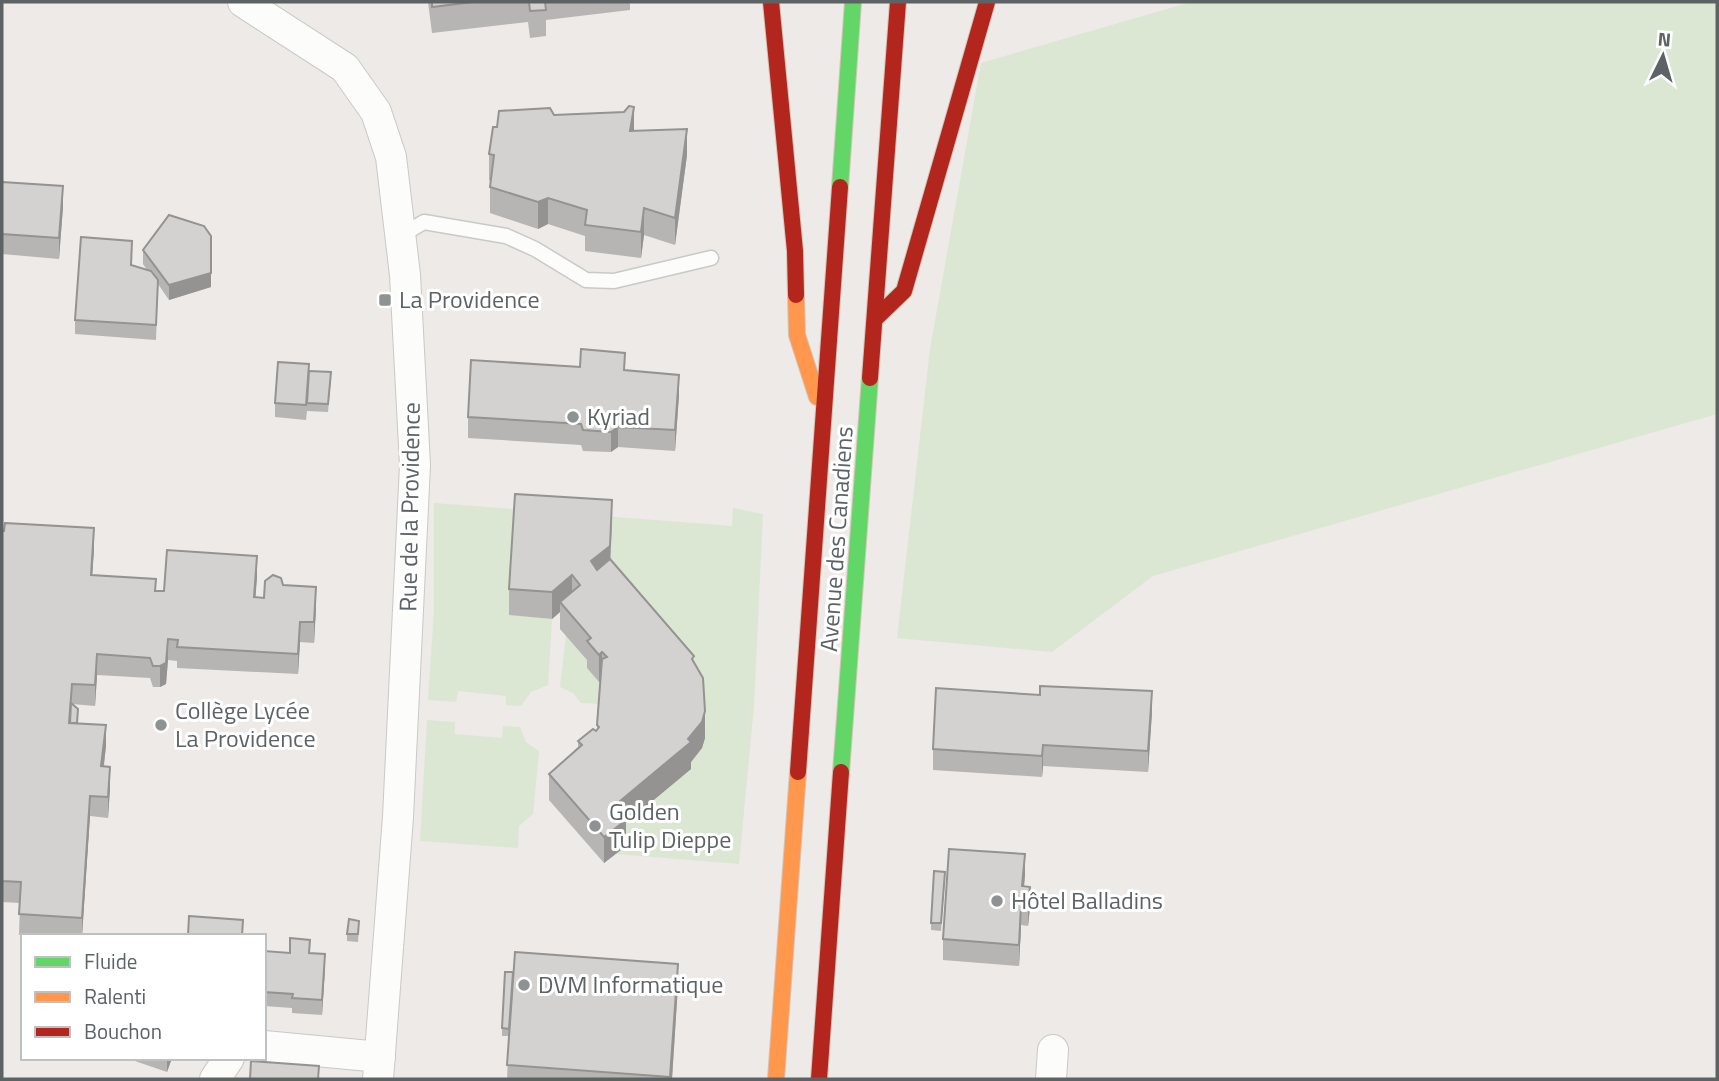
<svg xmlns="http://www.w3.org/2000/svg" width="1719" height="1081" viewBox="0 0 1719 1081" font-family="'Titillium Web',sans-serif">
  <rect width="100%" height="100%" fill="#edeae7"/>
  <g fill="#dbe7d3">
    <path d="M1191,2h526v412l-564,162 -101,76 -155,-14 33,-289 51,-286z"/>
    <path d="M434,503l298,23 1,-18 30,6 -9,192 -15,158 -123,-10 -1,-22 75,-63 -2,-4c17,-18 21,-36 15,-61l-92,-118 -101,29 42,4 -4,66 -17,7 -10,14 -15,-1v-9l-48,-5 -2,11 -28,-2 6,-91z"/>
    <path d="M566,635l25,29 -4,4 12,13 3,-2 -1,25 -20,-1 -8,-10 -13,-6z"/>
    <path d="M427,720l28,2v12l47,4 1,-12 17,1 6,15 13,9 -6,63 -14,12 -1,22 -98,-7z"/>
  </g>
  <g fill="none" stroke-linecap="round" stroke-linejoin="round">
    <defs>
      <path id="lane" d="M400,236l24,-14 82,14 29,13 51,31 28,1 97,-23"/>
      <g id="street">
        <path d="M243,2l102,66 31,44 15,45 14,118 10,190 -17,352 -20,262"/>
        <path d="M264,1046l116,11"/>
        <path d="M215,1079l14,-21"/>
        <path d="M1051,1079l2,-29"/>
      </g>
      <g id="fast">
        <path d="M840,187l13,-185"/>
        <path d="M841,772l29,-394"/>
      </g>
      <g id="slow">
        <path d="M796,295l1,40 20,62"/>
        <path d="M776,1079l22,-307"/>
      </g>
      <g id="jam">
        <path d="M771,2l24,249 1,44"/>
        <path d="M875,319l29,-28 83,-289"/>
        <path d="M870,378l28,-376"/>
        <path d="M798,772l42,-585"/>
        <path d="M819,1079l22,-307"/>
      </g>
    </defs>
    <use href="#lane" stroke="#c9c9c9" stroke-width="17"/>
    <use href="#street" stroke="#c9c9c9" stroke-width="32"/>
    <use href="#fast" stroke="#d4c4b6" stroke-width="18"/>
    <use href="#slow" stroke="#d4c4b6" stroke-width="18"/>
    <use href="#jam" stroke="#d4c4b6" stroke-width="18"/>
    <use href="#lane" stroke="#fcfcfb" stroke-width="14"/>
    <use href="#street" stroke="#fcfcfb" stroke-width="30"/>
    <use href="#fast" stroke="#63d668" stroke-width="16"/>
    <use href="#slow" stroke="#ff974d" stroke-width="16"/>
    <use href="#jam" stroke="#b3261e" stroke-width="16"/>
  </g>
  <g fill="#b6b5b4">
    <path d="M428,2h202v8l-84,10v16l-16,2 -2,-16 -96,11z"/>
    <path d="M554,115l80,16 53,24 -12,90 -31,-10 -3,23 -56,-7v-15l-37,-12 -10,5 -48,-16v-32l-1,-1v-26l8,-27z"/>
    <path d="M2,182l61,25 -4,52 -57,-5z"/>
    <path d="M143,250l68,37 -42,13 -11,-16 -2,56 -81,-6v-14l57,-65v11l15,4 -4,-6z"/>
    <path d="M580,367l45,3 54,25 -4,56 -57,-4 -7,5 -28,-1 -2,-6 -113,-7v-21z"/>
    <path d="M309,371l22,8 -3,33 -21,-1 -1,9 -31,-3v-14z"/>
    <path d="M612,526l-2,33 84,103 11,76 -3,10 -11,14v7l-65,54v23l-22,17 -55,-63v-26l29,-27v-6l19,-11 3,-50 -1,2 -12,-14v-8l-27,-31v-17l-8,7 -43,-4v-26z"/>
    <path d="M2,531l92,18 -2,26 64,16h8l93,-14 -2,20 9,1 19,-13 33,23 -2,35 -14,-1 -2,32 -121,-6v-7l-9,-1 -2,24 -6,3h-7l-3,-9 -53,-3 -2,31 -23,-2 5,19 29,23 -2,20 6,22 -2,30 -18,-2 -8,120 -63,-1 1,-32 -18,-1z"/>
    <path d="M1152,712l-4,60 -105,-6 -1,11 -109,-7v-21z"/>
    <path d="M1025,875l-1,11 6,21 -2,19 -7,-1 -2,41 -76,-6v-21z"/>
    <path d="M945,879l-4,52 -10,-1v-7z"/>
    <path d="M359,921l-1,21 -11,-1v-7z"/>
    <path d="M264,951l61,17 -3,47 -30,-2v-5l-28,-2z"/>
    <path d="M678,985l-6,94h-165l2,-43h-7v-8z"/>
    <path d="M129,1058h43l-5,14 -38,-13z"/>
  </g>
  <g fill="#949392">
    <path d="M634,107v27l-4,-3z"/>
    <path d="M687,129v26l-12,90v-27z"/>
    <path d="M63,186v21l-4,52v-21z"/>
    <path d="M548,198v26l-10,5v-27z"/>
    <path d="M644,208v27l-3,23v-26z"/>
    <path d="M211,236v51l-42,13v-15z"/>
    <path d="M679,375v20l-4,56v-21z"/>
    <path d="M618,427v20l-7,5v-20z"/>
    <path d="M612,500l-2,73 -19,15v-27z"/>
    <path d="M94,528v21l-3,46v-20z"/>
    <path d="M257,556v21l-3,41v-21z"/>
    <path d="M572,575v27h-12v10l-8,7v-27z"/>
    <path d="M316,587v21l-2,35v-21z"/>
    <path d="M300,622v20l-2,32v-20z"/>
    <path d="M168,639v21l-2,24 -6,3v-21z"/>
    <path d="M602,652v27l-3,3v-27z"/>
    <path d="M97,654v21l-2,31v-21z"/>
    <path d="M1152,691v21l-4,60v-21z"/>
    <path d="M705,711v27l-3,10 -11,14v7l-65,54v23l-22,17v-26l10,-31 74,-67z"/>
    <path d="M106,725v21l-5,41v-21z"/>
    <path d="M1043,745v21l-1,11v-21z"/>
    <path d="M110,767v21l-2,30v-21z"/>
    <path d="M90,796v20l-8,120v-18z"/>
    <path d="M1025,854v21l-3,32v-21z"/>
    <path d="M1030,887v20l-2,19v-21z"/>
    <path d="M1021,905v20l-2,41v-21z"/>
    <path d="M325,954v14l-3,47v-15z"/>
    <path d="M678,964v21l-6,94h-2z"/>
    <path d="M167,1058h5l-5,14z"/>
  </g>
  <g fill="#d4d2d1" stroke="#949392" stroke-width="2">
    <path d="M432,2h41l-41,5z"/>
    <path d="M529,2h16l1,8 -16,1z"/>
    <path d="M629,106l5,1 -4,24 57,-2 -12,89 -31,-10 -3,24 -56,-7 2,-15 -39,-12 -10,4 -48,-15 4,-32 -5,-1 4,-27h4l2,-16 51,-3 4,7 70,-3z"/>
    <path d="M2,182l61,4 -4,52 -57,-4z"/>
    <path d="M169,215l35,11 7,10v37l-42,12 -26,-35z"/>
    <path d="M81,237l51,4 -1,24 20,6 7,9 -2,45 -81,-5z"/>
    <path d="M581,349l44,4 -1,17 55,5 -4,55 -57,-3 -7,5 -28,-2 -2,-6 -113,-7 3,-57 109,7z"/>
    <path d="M278,362l31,2 -3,41 -31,-2z"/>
    <path d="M309,371l22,1 -3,32 -21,-1z"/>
    <path d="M515,494l97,6 -2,46 -19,15 6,9 13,-11 84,97 -2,3 11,19 2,33 -3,11 -14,17 3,3 -77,64 12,14 -22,17 -55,-63 33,-29 -4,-4 15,-12 3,2 3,-4 -2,-2 5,-66 5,-2 -5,-5 -3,3 -12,-14 4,-3 -31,-36 20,-17 -8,-10 -20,17 -43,-3z"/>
    <path d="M5,523l89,5 -3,47 65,4 -1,12h9l3,-41 90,6 -3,41 10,1 1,-17 8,-6 8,3 2,7 33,2 -2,35h-14l-2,32 -121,-7 1,-7 -10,-1 -2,24 -6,3h-7l-3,-8 -53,-4 -2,31 -23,-1 -3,39 37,2 -5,41 9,1 -2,30 -18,-1 -8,122 -63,-4 2,-32 -19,-1v-350h2z"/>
    <path d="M1040,686l112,5 -4,60 -105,-6 -1,11 -109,-7 3,-61 104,7z"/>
    <path d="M71,703l7,6 -1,14h-7z"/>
    <path d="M949,849l76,5 -3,32 8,1 -2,18h-7l-2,40 -76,-6z"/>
    <path d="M934,871l11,1 -4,51h-10z"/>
    <path d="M189,916l54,4 -1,16h-54z"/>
    <path d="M349,919l10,2 -1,13h-11z"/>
    <path d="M290,938l20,2 -1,13 16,1 -3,46 -30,-2 1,-4 -29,-2v-41l26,2z"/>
    <path d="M515,952l163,12 -8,113 -163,-12z"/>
    <path d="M505,972h8l-4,57 -7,-1z"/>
    <path d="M251,1061l68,5 -1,13h-68z"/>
  </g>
  <g fill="#8f9292" stroke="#fff" stroke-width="2.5">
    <rect x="378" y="293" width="14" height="14" rx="3.5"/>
    <circle cx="573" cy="417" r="7"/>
    <circle cx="161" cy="725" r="7"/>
    <circle cx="595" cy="826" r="7"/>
    <circle cx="997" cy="901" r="7"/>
    <circle cx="524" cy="985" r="7"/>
  </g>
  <g text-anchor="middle" stroke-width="6" stroke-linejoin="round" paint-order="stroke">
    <g font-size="24" fill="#5d6365" stroke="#fff" text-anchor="start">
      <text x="399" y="308">La Providence</text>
      <text x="587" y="425">Kyriad</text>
      <text x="175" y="719">Collège Lycée<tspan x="175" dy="28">La Providence</tspan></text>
      <text x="609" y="820">Golden<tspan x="609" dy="28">Tulip Dieppe</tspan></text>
      <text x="1011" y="909">Hôtel Balladins</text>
      <text x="538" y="993">DVM Informatique</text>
    </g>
    <g font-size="24" fill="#5d6365" stroke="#fff">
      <text transform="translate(410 507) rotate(-89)" y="8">Rue de la Providence</text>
      <text transform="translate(837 539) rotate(-86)" y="8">Avenue des Canadiens</text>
    </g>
  </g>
  <rect width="1719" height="1081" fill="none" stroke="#5d6365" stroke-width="7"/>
  <rect x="21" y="934" width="245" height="126" fill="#ffffff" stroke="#bec1c1" stroke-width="2"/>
  <rect x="35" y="957" width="35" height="10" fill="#63d668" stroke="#bec1c1" stroke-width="2"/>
  <text x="84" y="969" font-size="21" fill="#5d6365">Fluide</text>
  <rect x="35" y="992" width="35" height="10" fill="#ff974d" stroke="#bec1c1" stroke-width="2"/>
  <text x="84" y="1004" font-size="21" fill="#5d6365">Ralenti</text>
  <rect x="35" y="1027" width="35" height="10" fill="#b3261e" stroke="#bec1c1" stroke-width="2"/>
  <text x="84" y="1039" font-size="21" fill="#5d6365">Bouchon</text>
  <g transform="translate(1663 56) rotate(5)" stroke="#ffffff" stroke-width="5" paint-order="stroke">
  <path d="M0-5L12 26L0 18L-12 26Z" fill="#5d6365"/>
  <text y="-10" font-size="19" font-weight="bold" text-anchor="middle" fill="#5d6365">N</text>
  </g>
</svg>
